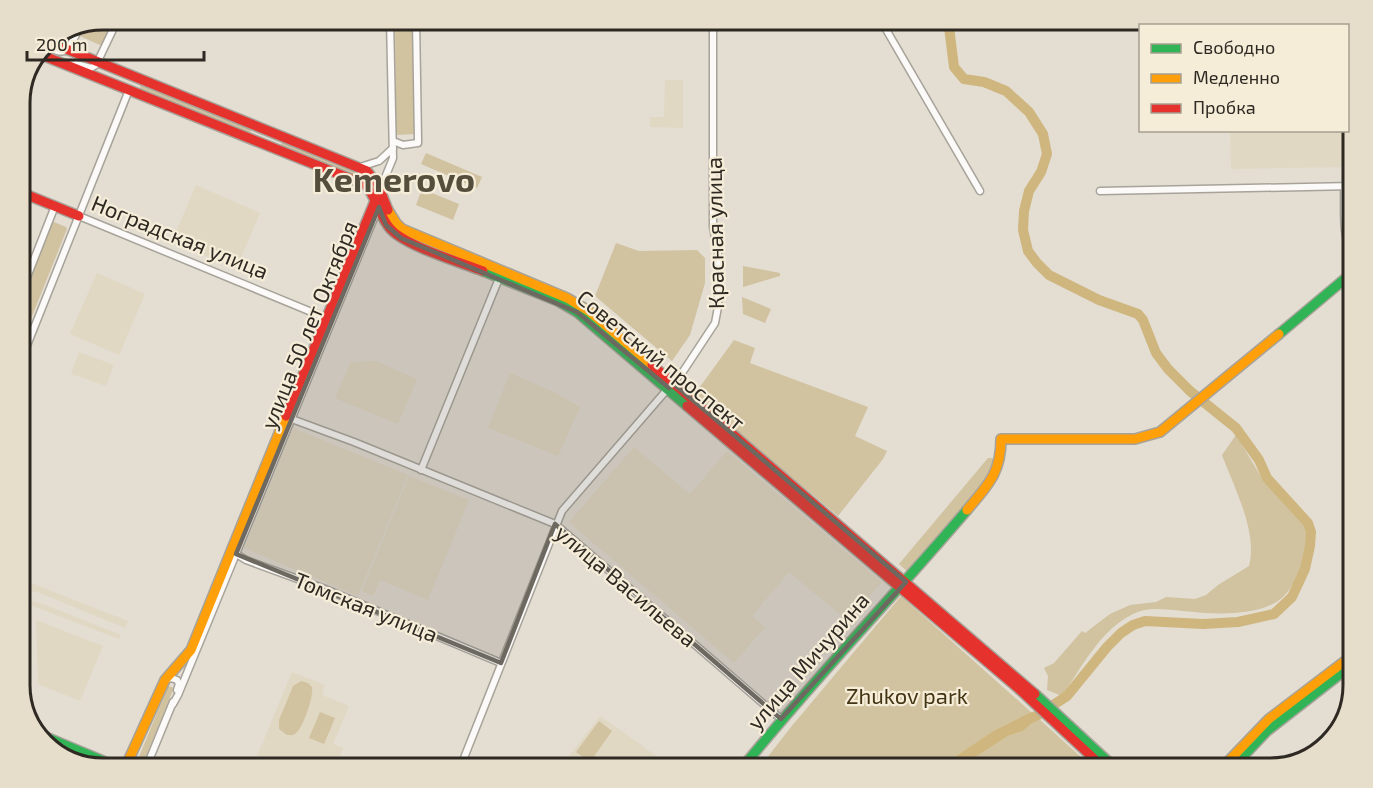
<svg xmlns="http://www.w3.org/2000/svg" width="1373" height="788" viewBox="0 0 1373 788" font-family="'Exo 2',sans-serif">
  <rect width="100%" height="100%" fill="#e3ddd2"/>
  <g fill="#e1d8c4">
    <path d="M665,80h18v48l-33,-1v-10h14z"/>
    <path d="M1230,131h116l1,36 -116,2z"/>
    <path d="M196,185l64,28 -24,56 -64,-28z"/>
    <path d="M97,273l48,21 -26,61 -49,-21z"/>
    <path d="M79,352l35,13 -8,21 -35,-12z"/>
    <path d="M376,361l41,18 -19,45 -63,-26 16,-36z"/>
    <path d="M510,373l42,18 28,16 -22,49 -70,-28z"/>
    <path d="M293,428l115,47 -50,121 -114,-48z"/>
    <path d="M634,447l56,47 37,-43 155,131 -34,39 -59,-49 -37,44 13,11 -31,36 -165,-141z"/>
    <path d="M409,476l60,24 -41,100 -48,-20 -7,16 -11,-5z"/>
    <path d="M31,583l97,38 -3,7 -88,-36 -17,-2v-3z"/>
    <path d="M27,600l16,4 78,31 -2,4 -89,-34z"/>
    <path d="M36,620l67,26 -23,55 -42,-17z"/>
    <path d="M292,672l33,13 -3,10 27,11 -16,38 10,4 -8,20h-83z"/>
    <path d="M600,716l40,28 31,24h-111z"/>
  </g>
  <g fill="#d1c2a0">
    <path d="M103,20h12l-13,26 -22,-10 4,-9z"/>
    <path d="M395,20h19l1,114 -19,1z"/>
    <path d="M141,84l109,44 1,4 -4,2 -108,-44z"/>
    <path d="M283,141l75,30 -3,6 -75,-30z"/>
    <path d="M426,153l56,24 -5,11 -56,-24z"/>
    <path d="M422,189l37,15 -6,16 -37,-15z"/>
    <path d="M54,222l12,5 1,2 -47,117v-44l32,-79z"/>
    <path d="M616,243l23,8 58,-1 8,8v25l-15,52 -18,26 -77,-65z"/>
    <path d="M743,266l37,7v3l-37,11z"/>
    <path d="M742,297l29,12 -6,14 -22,-9z"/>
    <path d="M734,340l21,8 -5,15 118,44 -13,29 32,15 -4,8 -45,57 -144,-121z"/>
    <path d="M1236,435l27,45 27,28 15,10c5,21 2,38 -7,57 -5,10 -11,20 -20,26 -26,16 -66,13 -95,10 -17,-1 -34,-5 -50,3 -33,16 -51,53 -71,82l-15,-6 1,-14 -4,-8 10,-5 28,-32 3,2 25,-19 20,-9 26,-3 10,-5 29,2 11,-4 12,-10 31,-19c9,-34 -15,-79 -27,-111z"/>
    <path d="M988,458h4l4,4 -2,11 -85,100 -10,-9z"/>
    <path d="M901,596l130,116 -38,19 -55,37h-179l32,-41z"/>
    <path d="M301,681l7,2 4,4c2,9 -9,41 -16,46 -3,3 -5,2 -9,2l-8,-6v-9l14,-34z"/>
    <path d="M168,686l6,2 -29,71 -6,-2z"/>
    <path d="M320,712l15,6 -11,26 -15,-6z"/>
    <path d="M1038,718l55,50h-134l49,-32 15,-5z"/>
    <path d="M599,721l13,10 -22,31 -14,-10z"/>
  </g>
  <path fill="#cfb67e" d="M1031,712l7,6 -15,13 -15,5 -49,32h-21l55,-37z"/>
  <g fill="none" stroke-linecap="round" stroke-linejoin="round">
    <path stroke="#cfb67e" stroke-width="10" d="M948,19l6,48 10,12 20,3 22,9 23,21 14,22 4,20 -6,18 -12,19 -5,20 -1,19 5,21 9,12 12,12 50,25 39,14 5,6 13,33 12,16 22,22 46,37 23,32 8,18 41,45 3,9 -1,14 -5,23 -13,28 -18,17 -36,8 -35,2 -58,-3 -12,4 -12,8 -14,14 -40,49 -29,19 -14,6"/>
    <defs>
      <g id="street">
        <path d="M880,19l100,172"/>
        <path d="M43,46c9,3 17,8 25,4l11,-21"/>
        <path d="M68,65l8,-1 15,4 5,-3 22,-46"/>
        <path d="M393,141l10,4 15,-2v-3l-2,-121"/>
        <path d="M360,167l19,-6 14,-13"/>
        <path d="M1344,186c1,23 -3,50 9,71"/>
        <path d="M380,190l13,-32 -3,-139"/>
        <path d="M1100,191l253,-5"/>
        <path d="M79,216l247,102"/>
        <path d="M20,295l35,-89"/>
        <path d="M20,363l109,-273"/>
        <path d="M289,418l65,24 201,82 226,195"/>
        <path d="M421,470l79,-194"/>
        <path d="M233,552l13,8 79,29 176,74"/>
        <path d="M166,680l5,-2 6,2 2,4 -2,6"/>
        <path d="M173,704l5,-9 201,-489"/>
        <path d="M146,768l27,-66"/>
        <path d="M460,768l102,-257 122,-141 31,-47 3,-16v-55l-5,-25v-208"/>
      </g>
      <g id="fast">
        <path d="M483,271l75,30 19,11 110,94"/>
        <path d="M1279,334l74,-62"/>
        <path d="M1035,694l80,74"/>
        <path d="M36,733l84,35"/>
        <path d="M742,768c72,-89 151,-171 225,-258"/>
        <path d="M1232,768l35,-37 86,-67"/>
      </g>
      <g id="slow">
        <path d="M388,210l8,13 6,6 165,69 23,14 62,53"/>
        <path d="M967,510c21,-25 34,-37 34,-71h134l25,-7 119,-98"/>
        <path d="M55,751l28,12"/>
        <path d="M125,768l40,-88 26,-30 95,-234"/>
        <path d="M1222,768l47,-49 84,-64"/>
      </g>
      <g id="jam">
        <path d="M49,42l318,129 11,14 10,25"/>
        <path d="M39,54l327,131c10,13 13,29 23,42 13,18 71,35 94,44"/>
        <path d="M20,192l59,24"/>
        <path d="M652,365l383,329"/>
        <path d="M687,406l331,282 86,80"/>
        <path d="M286,416l91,-220"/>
      </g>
    </defs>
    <use href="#street" stroke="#a7a39a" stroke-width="9"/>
    <use href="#fast" stroke="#a7a39a" stroke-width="12"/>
    <use href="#slow" stroke="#a7a39a" stroke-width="12"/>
    <use href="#jam" stroke="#a7a39a" stroke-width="12"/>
    <use href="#street" stroke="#fbfaf8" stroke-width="6"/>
    <use href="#fast" stroke="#30b455" stroke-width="9"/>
    <use href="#slow" stroke="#ff9f0a" stroke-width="9"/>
    <use href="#jam" stroke="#e5322d" stroke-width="9"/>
  </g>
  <path fill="#6d6960" fill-opacity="0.2" stroke="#6d6960" stroke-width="4.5" stroke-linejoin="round" d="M379,207l7,18 15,13 176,74 92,76 4,-5 233,199 -125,137 -226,-195 -54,139 -265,-109z"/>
  <g text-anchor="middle" stroke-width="4.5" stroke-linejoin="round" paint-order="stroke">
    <g font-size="22" fill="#2e2a23" stroke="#f6edd9">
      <text transform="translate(715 233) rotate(-91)" y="8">Красная улица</text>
      <text transform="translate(180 237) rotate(22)" y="8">Ноградская улица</text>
      <text transform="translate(309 325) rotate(-68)" y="8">улица 50 лет Октября</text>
      <text transform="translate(661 360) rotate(39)" y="8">Советский проспект</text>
      <text transform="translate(626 586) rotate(40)" y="8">улица Васильева</text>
      <text transform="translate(366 607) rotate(22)" y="8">Томская улица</text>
      <text transform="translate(808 661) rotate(-49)" y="8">улица Мичурина</text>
    </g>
    <g font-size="22" fill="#433514" stroke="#f6edd9">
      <text x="907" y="704">Zhukov park</text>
    </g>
    <g font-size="34" font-weight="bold" fill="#554e3d" stroke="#f6edd9">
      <text x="394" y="192">Kemerovo</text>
    </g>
  </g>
  <path d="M0 0H1373V788H0ZM103 30H1270A73 73 0 0 1 1343 103V685A73 73 0 0 1 1270 758H103A73 73 0 0 1 30 685V103A73 73 0 0 1 103 30Z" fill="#e6ddca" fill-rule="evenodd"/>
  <path fill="none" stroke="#2e2a23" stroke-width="3" d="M103 30H1270A73 73 0 0 1 1343 103V685A73 73 0 0 1 1270 758H103A73 73 0 0 1 30 685V103A73 73 0 0 1 103 30Z"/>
  <rect x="1139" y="24" width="210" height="108" fill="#f6edd9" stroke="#a69f90" stroke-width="1.5"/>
  <rect x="1151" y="44" width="30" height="9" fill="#30b455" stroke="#a69f90" stroke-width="1.5"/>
  <text x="1193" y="54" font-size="18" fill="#2e2a23">Свободно</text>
  <rect x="1151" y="74" width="30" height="9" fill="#ff9f0a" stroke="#a69f90" stroke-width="1.5"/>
  <text x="1193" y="84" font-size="18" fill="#2e2a23">Медленно</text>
  <rect x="1151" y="104" width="30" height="9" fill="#e5322d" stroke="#a69f90" stroke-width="1.5"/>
  <text x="1193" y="114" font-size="18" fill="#2e2a23">Пробка</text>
  <path d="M27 51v9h177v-9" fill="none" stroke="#2e2a23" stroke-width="3"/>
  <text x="36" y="51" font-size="18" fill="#2e2a23" stroke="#f6edd9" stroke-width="4.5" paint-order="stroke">200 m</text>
</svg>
